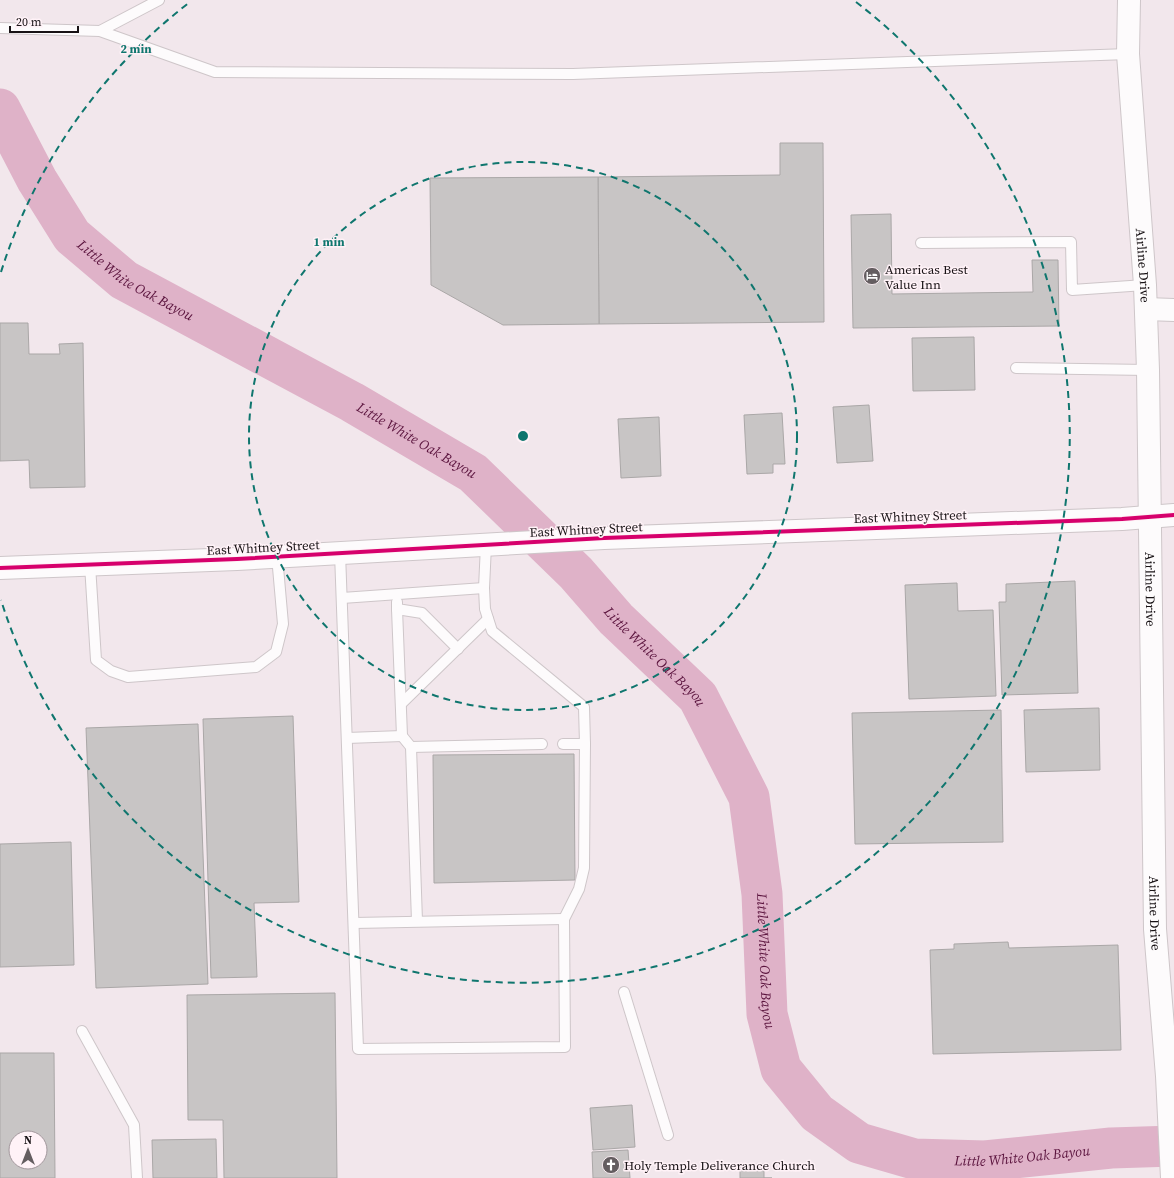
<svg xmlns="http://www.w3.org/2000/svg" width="1174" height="1178" viewBox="0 0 1174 1178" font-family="'Source Serif 4',serif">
  <rect width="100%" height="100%" fill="#f2e7ec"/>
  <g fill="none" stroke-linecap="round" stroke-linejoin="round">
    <path stroke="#dfb2c8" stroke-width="41" id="s1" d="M0,109l37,71 35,56 52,44 228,122 121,71 103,100 40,46 82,78 51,100 13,97 5,120 14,55 36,44 42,30 55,16 71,2 126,-13 63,-2"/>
  </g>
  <g fill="#c8c5c5" stroke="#aaa7a7" fill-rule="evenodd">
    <path d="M780,143h43l1,179 -225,2 -1,-147 182,-2z"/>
    <path d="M598,177l1,147 -96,1 -72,-40 -1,-107z"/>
    <path d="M891,214l1,80 141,-2 -1,-32h26l1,66 -206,2 -2,-113z"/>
    <path d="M0,323h28l1,31h31l-1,-10 24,-1 2,144 -55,1 -1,-28 -29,1z"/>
    <path d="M974,337l1,53 -62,1 -1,-53z"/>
    <path d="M869,405l4,56 -36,2 -4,-56z"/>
    <path d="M782,413l3,51h-12v9l-26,1 -3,-59z"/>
    <path d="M659,417l2,59 -40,2 -3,-59z"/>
    <path d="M1075,581l3,112 -76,2 -3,-93h7v-18z"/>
    <path d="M957,583l1,28 35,-1 3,86 -87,3 -4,-114z"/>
    <path d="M1099,708l1,62 -74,2 -2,-62z"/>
    <path d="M1001,710l2,132 -148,2 -3,-131z"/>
    <path d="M293,716l6,186 -45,1 3,74 -46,1 -8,-259z"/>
    <path d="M198,724l10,260 -112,4 -10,-260z"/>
    <path d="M574,754l1,126 -141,3 -1,-128z"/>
    <path d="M71,842l3,123 -74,2v-123z"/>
    <path d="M1008,942l1,6 109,-3 3,105 -188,4 -3,-104 24,-1v-5z"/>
    <path d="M335,993l2,185h-113l-1,-58h-35l-1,-125z"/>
    <path d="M0,1053h54l1,125h-55zM16,1138h24v24h-24z"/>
    <path d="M632,1105l3,42 -42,3 -3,-42z"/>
    <path d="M216,1139l1,39h-64l-1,-38z"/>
    <path d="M628,1150l2,28h-37l-1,-26z"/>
    <path d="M764,1164v14h8h-32v-13z"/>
  </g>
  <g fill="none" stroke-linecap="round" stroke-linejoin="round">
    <defs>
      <g id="lane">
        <path d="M0,28l100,3 115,41 358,2 555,-20"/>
        <path d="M100,31l59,-31"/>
        <path d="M921,243l150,-1 1,48 73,-5"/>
        <path d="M1016,368l132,2"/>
        <path d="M340,553l18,496 207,-2 -1,-128 15,-30 5,-21 1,-124 -1,-37 -92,-76 -7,-22 -1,-21 2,-43"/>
        <path d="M90,565l6,95 15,11 17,6 128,-10 20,-15 7,-28 -6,-68"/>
        <path d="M342,598l142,-10"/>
        <path d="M397,602v7l25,4 36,36"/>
        <path d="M397,609l5,127 9,11 6,174"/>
        <path d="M401,704l87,-85"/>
        <path d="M347,738l55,-2"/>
        <path d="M563,744h22"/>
        <path d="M411,747l131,-3"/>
        <path d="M354,923l210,-4"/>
        <path d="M624,992l44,143"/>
        <path d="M82,1031l52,94 3,53"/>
      </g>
      <g id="secondary">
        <path id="s2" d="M1129,0l-1,54 17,231 3,85 7,559 12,147 5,102"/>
        <path d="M1146,309l28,1"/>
        <path d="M0,568l237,-9 367,-21 518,-19 52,-4"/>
      </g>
    </defs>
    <use href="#lane" stroke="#cec6c9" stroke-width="12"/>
    <use href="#secondary" stroke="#cec6c9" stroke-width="24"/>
    <use href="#lane" stroke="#fdfbfc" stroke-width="10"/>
    <use href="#secondary" stroke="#fdfbfc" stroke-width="22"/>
    <defs>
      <path id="cycleway" d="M0,568l237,-9 367,-21 518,-19 52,-4"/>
    </defs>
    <use href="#cycleway" stroke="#fff2f7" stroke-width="6"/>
    <use href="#cycleway" stroke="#d6006c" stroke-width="4"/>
  </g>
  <g fill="none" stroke="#0f766e" stroke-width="2" stroke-dasharray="7 5">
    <circle cx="523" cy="436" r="274"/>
    <path d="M1 272A547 547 0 0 1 190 2M856 2A547 547 0 1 1 1 600"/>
  </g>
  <defs>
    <symbol id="hotel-disc" viewBox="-11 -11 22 22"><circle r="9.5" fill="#645d60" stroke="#fff2f7"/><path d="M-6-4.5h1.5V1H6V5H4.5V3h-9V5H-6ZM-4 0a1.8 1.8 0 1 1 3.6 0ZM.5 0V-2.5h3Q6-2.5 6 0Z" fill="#fff"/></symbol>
    <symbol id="church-disc" viewBox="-11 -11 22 22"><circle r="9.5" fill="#645d60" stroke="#fff2f7"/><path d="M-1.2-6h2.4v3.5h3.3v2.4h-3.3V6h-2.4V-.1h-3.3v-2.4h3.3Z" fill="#fff"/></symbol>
  </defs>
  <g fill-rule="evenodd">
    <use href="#hotel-disc" x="862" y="266" width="20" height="20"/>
    <use href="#church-disc" x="601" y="1155" width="20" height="20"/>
  </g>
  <g text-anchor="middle" stroke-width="3" stroke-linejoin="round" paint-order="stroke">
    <g font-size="13" fill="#181215" stroke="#fff2f7">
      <text dy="5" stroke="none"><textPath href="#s2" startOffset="266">Airline Drive</textPath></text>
      <text transform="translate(910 516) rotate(-2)" y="5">East Whitney Street</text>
      <text transform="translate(586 529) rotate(-3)" y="5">East Whitney Street</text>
      <text transform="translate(263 547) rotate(-3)" y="5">East Whitney Street</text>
      <text dy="5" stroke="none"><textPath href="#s2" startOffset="590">Airline Drive</textPath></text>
      <text dy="5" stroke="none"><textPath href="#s2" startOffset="914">Airline Drive</textPath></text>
    </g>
    <g font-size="13" fill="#181215" stroke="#fff2f7" text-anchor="start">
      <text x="885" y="274">Americas Best<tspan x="885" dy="15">Value Inn</tspan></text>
      <text x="624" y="1170">Holy Temple Deliverance Church</text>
    </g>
    <g font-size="14" font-style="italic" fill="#5b143e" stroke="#fff2f7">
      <text dy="5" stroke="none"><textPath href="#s1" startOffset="224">Little White Oak Bayou</textPath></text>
      <text dy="5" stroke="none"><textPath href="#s1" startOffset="548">Little White Oak Bayou</textPath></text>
      <text dy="5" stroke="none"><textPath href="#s1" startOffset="872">Little White Oak Bayou</textPath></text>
      <text dy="5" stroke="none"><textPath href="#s1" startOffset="1208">Little White Oak Bayou</textPath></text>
      <text dy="5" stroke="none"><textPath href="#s1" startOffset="1592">Little White Oak Bayou</textPath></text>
    </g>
  </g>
  <circle cx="523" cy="436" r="6" fill="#0f766e" stroke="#fff2f7" stroke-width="2"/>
  <g font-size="12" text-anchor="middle" font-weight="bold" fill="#0f766e" stroke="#fff2f7" stroke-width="3" stroke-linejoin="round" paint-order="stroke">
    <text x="136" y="53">2 min</text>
    <text x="329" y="246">1 min</text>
  </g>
  <g transform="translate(28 1150)"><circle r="19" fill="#fff2f7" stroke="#a3989d"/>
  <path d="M0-3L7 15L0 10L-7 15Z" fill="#645d60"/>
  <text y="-6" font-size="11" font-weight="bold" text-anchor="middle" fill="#181215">N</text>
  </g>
  <path d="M10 26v6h68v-6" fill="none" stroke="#181215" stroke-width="2"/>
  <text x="16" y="26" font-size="12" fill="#181215" stroke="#fff2f7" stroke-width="3" paint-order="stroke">20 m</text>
</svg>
